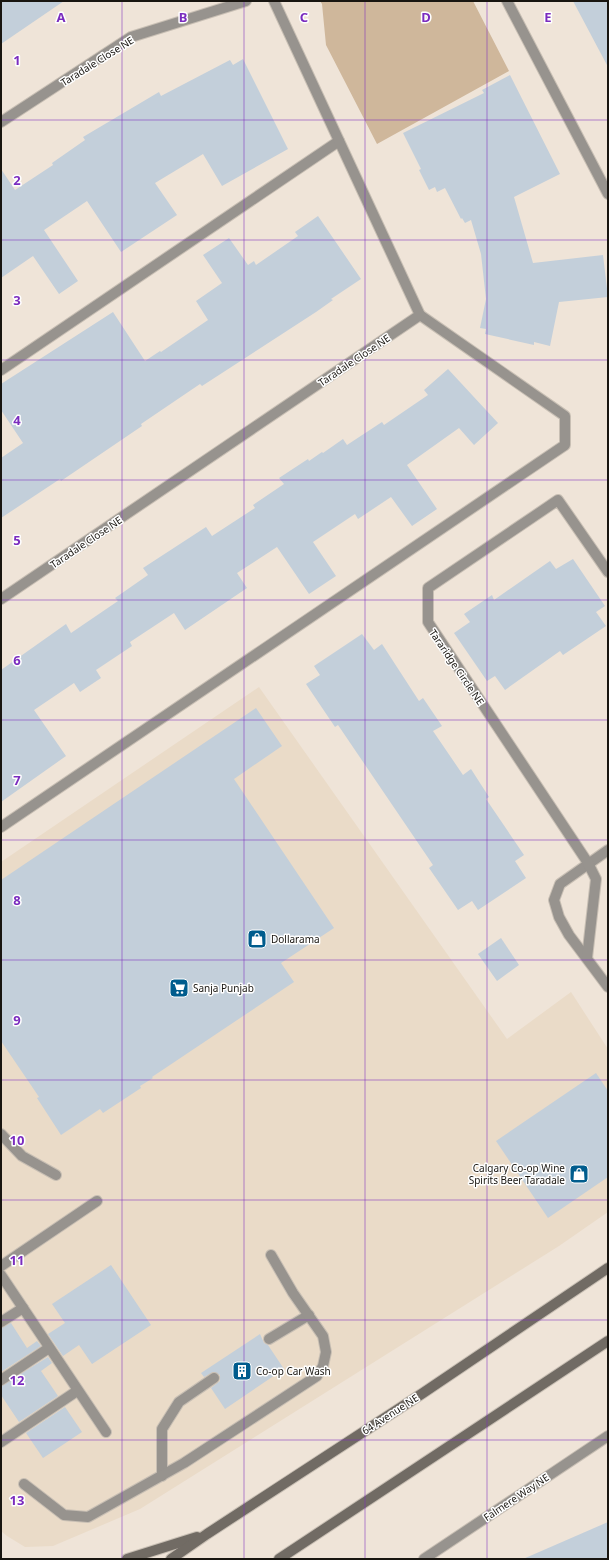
<svg xmlns="http://www.w3.org/2000/svg" width="609" height="1560" viewBox="0 0 609 1560" font-family="'Noto Sans',sans-serif">
  <rect width="100%" height="100%" fill="#efe4d8"/>
  <path fill="#eadbc8" d="M259,687l248,352 64,-47 37,57v163l-49,34 -419,263 -87,37 -28,1 -18,-11 -6,-5v-669z"/>
  <path fill="#cfb79b" d="M320,1h153l36,70 -132,73 -51,-99 -4,-41z"/>
  <g fill="#c3cfda">
    <path d="M1,1h63l-63,43z"/>
    <path d="M573,1h35v66z"/>
    <path d="M243,59l45,90 -66,37 -19,-32 -48,29 22,32 -56,37 -34,-51 -43,29 34,51 -19,13 -26,-38 -32,22v-109l14,21 38,-25 -1,-2 33,-23 -2,-3 76,-45 2,4 69,-36 3,5z"/>
    <path d="M510,75l50,99 -46,23 19,66 70,-8 5,42 -49,5 -9,44 -16,-4v3l-49,-11 1,-5 -6,-1 6,-29 -5,-45 -10,-34 -6,3 -3,-5 -1,1 -16,-31 -8,4 -2,-5 -6,3 -10,-20 2,-1 -18,-36 81,-40 -2,-3z"/>
    <path d="M318,216l43,63 -30,20 2,1 -17,12 -114,74 -2,-2 -59,40 1,2 -81,55 -1,-2 -59,39v-60l22,-15 -22,-33v-26l112,-72 32,49 15,-10 1,1 47,-32 -12,-19 26,-18 -19,-28 26,-17 19,27 6,-4 2,4 42,-29 -3,-4z"/>
    <path d="M448,369l50,54 -24,22 -15,-17 -52,37 30,44 -25,17 -21,-29 -33,22 -3,-5 -42,28 23,34 -27,18 -32,-47 -40,26 10,15 -62,42 -11,-17 -44,29 2,4 -36,24 5,8 -21,14 -6,-9 -40,27 32,46 -65,46v-132l65,-46 5,9 47,-32 -3,-3 33,-23 -5,-7 63,-41 6,9 43,-28 -2,-3 31,-21 -5,-6 29,-19 1,2 13,-9 1,1 20,-14 4,6 35,-23 2,3 44,-30 -4,-5z"/>
    <path d="M573,559l32,47 -9,6 10,14 -43,29 -3,-4 -55,39 -10,-14 -8,5 -33,-48 16,-11 -6,-8 28,-19 2,5 56,-39 6,8z"/>
    <path d="M362,634l12,16 8,-6 37,57 4,-3 19,28 -9,5 30,44 8,-6 18,28 -3,2 38,56 -9,6 11,17 -48,32 -6,-9 -14,9 -29,-42 4,-3 -95,-140 -3,2 -29,-43 14,-9 -6,-9z"/>
    <path d="M256,708l26,38 -48,33 100,149 -53,35 13,19 -142,95 1,1 -13,8 1,2 -38,25 -3,-4 -39,26 -24,-37 2,-1 -38,-56v-161z"/>
    <path d="M501,938l18,27 -22,16 -19,-27z"/>
    <path d="M596,1073l12,18v86l-60,41 -52,-77z"/>
    <path d="M111,1265l40,60 -59,39 -13,-19 -16,11 -15,-22 17,-11 -13,-19z"/>
    <path d="M11,1323l16,25 10,-7 4,5 -40,26v-44z"/>
    <path d="M260,1334l4,9 4,2 16,24 -59,40 -14,-21 9,-7v-6l-7,-3 -9,5 -3,-4z"/>
    <path d="M48,1357l4,6 -11,8 17,25 -39,26 -18,-27v-9z"/>
    <path d="M65,1407l17,25 -39,26 -17,-25z"/>
    <path d="M608,1522v37h-85z"/>
  </g>
  <g fill="none" stroke-linecap="round" stroke-linejoin="round">
    <defs>
      <g id="lane">
        <path d="M507,1l101,193"/>
        <path d="M1,370l338,-229"/>
        <path d="M1,827l564,-382v-29l-145,-101"/>
        <path d="M1,1134l21,22 34,19"/>
        <path d="M1,1266l96,-65"/>
        <path d="M1,1275l105,157"/>
        <path d="M1,1322l22,-14"/>
        <path d="M269,1339l40,-24"/>
        <path d="M1,1380l48,-32"/>
        <path d="M1,1442l76,-51"/>
        <path d="M162,1476v-47l17,-27 35,-24"/>
        <path d="M24,1484l40,31 24,2 96,-54 133,-87 6,-10 3,-14 -3,-16 -30,-43 -22,-38"/>
      </g>
      <g id="street">
        <path d="M1,122l130,-85 115,-36"/>
        <path d="M1,599l419,-284 -146,-314"/>
        <path d="M608,850l-48,34 -6,16 5,17 10,18 39,52"/>
        <path d="M587,958l9,-79 -8,-16 -160,-241v-34l130,-88 50,72"/>
        <path d="M424,1559l184,-123"/>
      </g>
      <g id="secondary">
        <path d="M127,1559l70,-22"/>
        <path d="M171,1559l36,-25 216,-141 185,-125"/>
        <path d="M279,1559l329,-218"/>
      </g>
    </defs>
    <use href="#lane" stroke="#c8bfb4" stroke-width="12"/>
    <use href="#street" stroke="#c8bfb4" stroke-width="12"/>
    <use href="#secondary" stroke="#c8bfb4" stroke-width="12"/>
    <use href="#lane" stroke="#97938e" stroke-width="10"/>
    <use href="#street" stroke="#97938e" stroke-width="10"/>
    <use href="#secondary" stroke="#716b64" stroke-width="10"/>
  </g>
  <path fill="none" stroke="#7b2cbf" stroke-width="1" stroke-opacity="0.55" d="M122,1v1558M244,1v1558M365,1v1558M487,1v1558M1,120h607M1,240h607M1,360h607M1,480h607M1,600h607M1,720h607M1,840h607M1,960h607M1,1080h607M1,1200h607M1,1320h607M1,1440h607"/>
  <defs>
    <symbol id="shop-square" viewBox="-11 -11 22 22"><rect x="-9" y="-9" width="18" height="18" rx="4" fill="#005c8d" stroke="#fff"/><path d="M-5-2.5h2.3a2.7 3.5 0 0 1 5.4 0H5L5.5 6h-11ZM-1.5-2.5h3a1.5 2.3 0 0 0-3 0Z" fill="#fff"/></symbol>
    <symbol id="supermarket-square" viewBox="-11 -11 22 22"><rect x="-9" y="-9" width="18" height="18" rx="4" fill="#005c8d" stroke="#fff"/><path d="M-6-5.5h2.5l.6 2H6L4.5 2H-2.5L-4.4-4H-6ZM-1.5 3.2a1.3 1.3 0 1 0 .1 0ZM3 3.2a1.3 1.3 0 1 0 .1 0Z" fill="#fff"/></symbol>
    <symbol id="building-square" viewBox="-11 -11 22 22"><rect x="-9" y="-9" width="18" height="18" rx="4" fill="#005c8d" stroke="#fff"/><path d="M-4-6H4V6H1V3H-1V6H-4ZM-2.5-4.3h1.7v1.8h-1.7ZM.8-4.3h1.7v1.8H.8ZM-2.5-1h1.7V.8h-1.7ZM.8-1h1.7V.8H.8Z" fill="#fff"/></symbol>
  </defs>
  <g fill-rule="evenodd">
    <use href="#shop-square" x="246" y="928" width="22" height="22"/>
    <use href="#supermarket-square" x="168" y="977" width="22" height="22"/>
    <use href="#shop-square" x="568" y="1163" width="22" height="22"/>
    <use href="#building-square" x="231" y="1360" width="22" height="22"/>
  </g>
  <g text-anchor="middle" stroke-width="3" stroke-linejoin="round" paint-order="stroke">
    <g font-size="10" fill="#181510" stroke="#fff">
      <text transform="translate(97 61) rotate(-32)" y="4">Taradale Close NE</text>
      <text transform="translate(354 360) rotate(-34)" y="4">Taradale Close NE</text>
      <text transform="translate(86 542) rotate(-34)" y="4">Taradale Close NE</text>
      <text transform="translate(457 667) rotate(56)" y="4">Tararidge Circle NE</text>
      <text transform="translate(390 1414) rotate(-33)" y="4">64 Avenue NE</text>
      <text transform="translate(516 1497) rotate(-34)" y="4">Falmere Way NE</text>
    </g>
    <g font-size="10" fill="#181510" stroke="#fff" text-anchor="start">
      <text x="271" y="943">Dollarama</text>
      <text x="193" y="992">Sanja Punjab</text>
      <text x="565" y="1172" text-anchor="end">Calgary Co-op Wine<tspan x="565" dy="12">Spirits Beer Taradale</tspan></text>
      <text x="256" y="1375">Co-op Car Wash</text>
    </g>
  </g>
  <g font-size="13" text-anchor="middle" font-weight="bold" fill="#7b2cbf" stroke="#fff" stroke-width="3" stroke-linejoin="round" paint-order="stroke">
    <text x="61" y="22">A</text>
    <text x="183" y="22">B</text>
    <text x="304" y="22">C</text>
    <text x="426" y="22">D</text>
    <text x="548" y="22">E</text>
    <text x="17" y="65">1</text>
    <text x="17" y="185">2</text>
    <text x="17" y="305">3</text>
    <text x="17" y="425">4</text>
    <text x="17" y="545">5</text>
    <text x="17" y="665">6</text>
    <text x="17" y="785">7</text>
    <text x="17" y="905">8</text>
    <text x="17" y="1025">9</text>
    <text x="17" y="1145">10</text>
    <text x="17" y="1265">11</text>
    <text x="17" y="1385">12</text>
    <text x="17" y="1505">13</text>
  </g>
  <rect width="609" height="1560" fill="none" stroke="#181510" stroke-width="4"/>
</svg>
